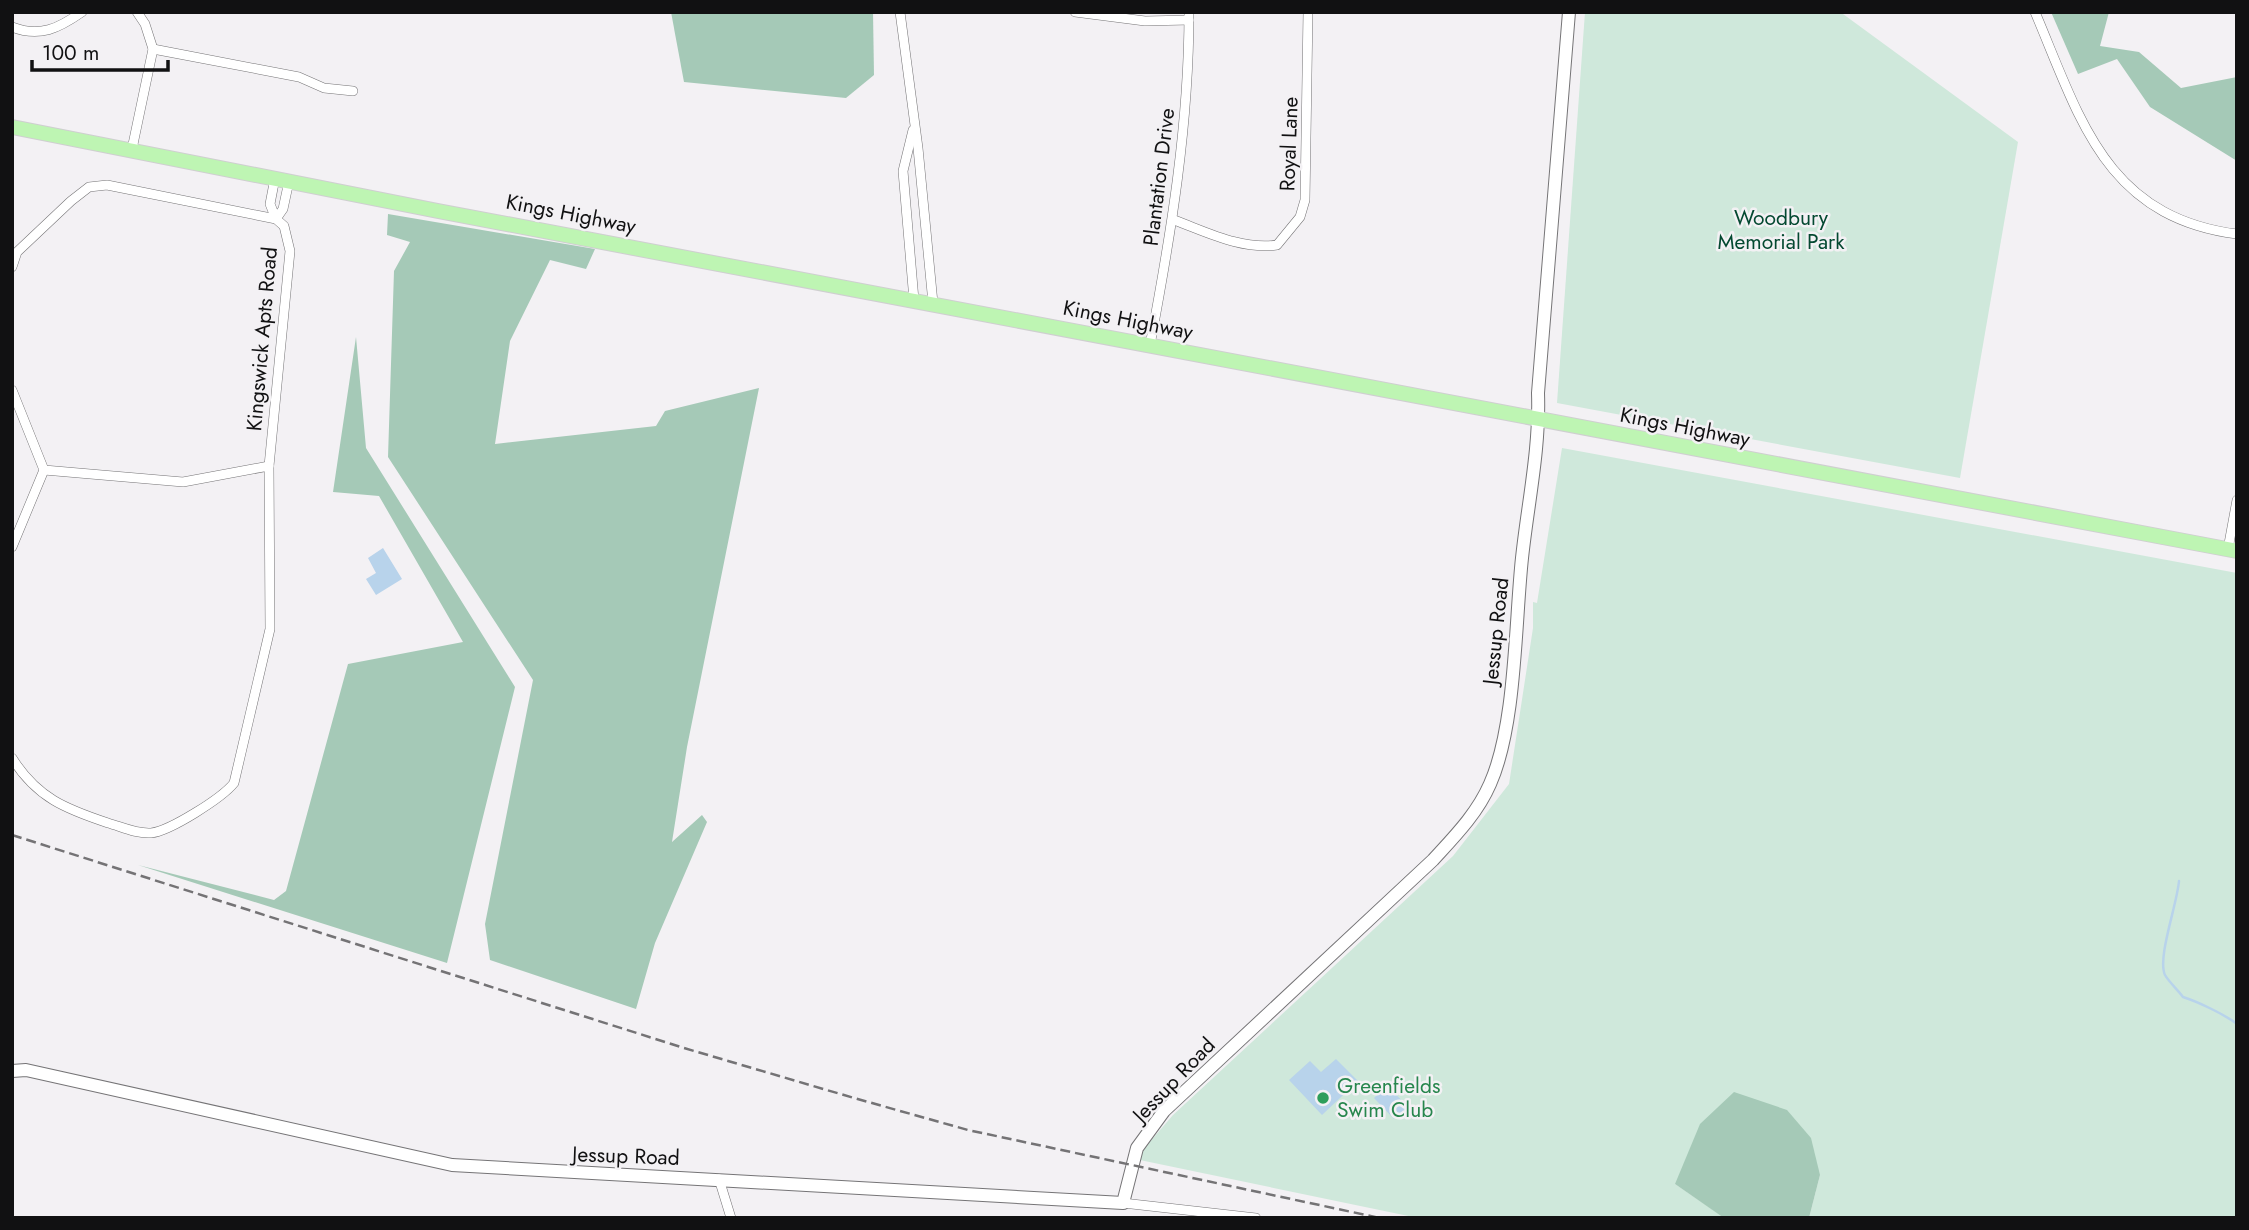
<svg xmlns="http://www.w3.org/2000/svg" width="2249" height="1230" viewBox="0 0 2249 1230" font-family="Jost,sans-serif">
  <rect width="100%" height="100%" fill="#f3f1f4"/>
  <g fill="#cfe8db">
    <path d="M1585,12l258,2 175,128 -58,336 -403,-75z"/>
    <path d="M1562,448l675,125v645h-428l11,-43 -145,9 50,34h-307l-283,-59 38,-44 280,-259 56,-72 24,-156v-26l4,1z"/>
  </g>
  <g fill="#a5c9b7">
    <path d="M671,12h202l1,63 -28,23 -162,-16z"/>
    <path d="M2051,12h58l-9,34 39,6 42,36 56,-11v84l-87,-54 -33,-48 -39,15z"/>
    <path d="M388,214l207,35 -9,20 -36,-9 -40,81 -15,103 161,-18 9,-15 94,-23 -72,359 -15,95 30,-27 5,7 -52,121 -19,66 -146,-49 -5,-36 48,-244 -145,-223 6,-186 16,-29 -23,-7z"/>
    <path d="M356,337l10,111 149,239 -68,276 -309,-98 136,35 12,-9 62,-227 115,-22 -84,-146 -46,-4z"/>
    <path d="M1734,1092l53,18 24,28 9,37 -11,43h-85l-49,-34 25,-60z"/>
  </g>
  <g fill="#b8d3eb">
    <path d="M383,548l19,31 -26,16 -10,-16 10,-6 -8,-15z"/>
    <path d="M1336,1059l22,22 -36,34 -33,-35 21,-19 11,11z"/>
    <path d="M1387,1085l21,22 -14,12 -20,-21z"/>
  </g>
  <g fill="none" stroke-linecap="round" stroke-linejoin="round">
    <path stroke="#b8d3eb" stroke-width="2.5" d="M2179,881c-2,24 -22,77 -14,94 4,7 13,15 18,22 13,4 41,17 54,27"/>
    <defs>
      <g id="street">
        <path d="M900,12l18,136 15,155"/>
        <path d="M1075,12l70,9 44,-1"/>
        <path d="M2035,12c45,106 70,205 202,222"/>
        <path d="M12,27c28,11 47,1 70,-15"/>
        <path d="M153,49l146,28 25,11 29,3"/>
        <path d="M913,130l-10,41 11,129"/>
        <path d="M132,149l21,-100 -8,-25 -8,-12"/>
        <path d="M275,178l-5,26 6,15 7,-10 6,-28"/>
        <path d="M1174,220c33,12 67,30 103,25l23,-28 5,-17 3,-188"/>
        <path d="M12,267l5,-15 54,-51 18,-14 18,-2 169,34 8,7 6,25 -21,215 1,163 -36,154c-12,15 -64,48 -83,50 -15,1 -29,-6 -43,-10 -42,-14 -71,-25 -96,-65"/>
        <path d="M1150,345c21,-111 39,-220 39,-333"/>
        <path d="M12,390l32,80 -32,77"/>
        <path d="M44,470l139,12 86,-16"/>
        <path d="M2228,549l9,-49"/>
        <path d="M719,1179l12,39"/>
        <path d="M1123,1203l133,15"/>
      </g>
      <path id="secondary" d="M12,1071l14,-1 426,95 671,38 14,-55 27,-37 269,-251c21,-23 44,-46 57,-76 26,-58 25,-161 32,-226 6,-56 18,-109 16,-165l31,-381"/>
      <path id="primary" d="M12,127l426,84 1799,340"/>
    </defs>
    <use href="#street" stroke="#757476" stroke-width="10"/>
    <use href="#secondary" stroke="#757476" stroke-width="14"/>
    <use href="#primary" stroke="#cfcfd0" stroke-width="16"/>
    <use href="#street" stroke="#fff" stroke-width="9"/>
    <use href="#secondary" stroke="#fff" stroke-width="12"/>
    <use href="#primary" stroke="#bef5b3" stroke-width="14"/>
    <path stroke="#747375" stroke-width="2.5" stroke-dasharray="10 5" stroke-linecap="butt" d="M12,835l672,213 170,50 114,32 412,88"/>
  </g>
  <circle fill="#2e9e5b" stroke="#f3f1f4" stroke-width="2.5" cx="1323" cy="1098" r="7"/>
  <g text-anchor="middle" stroke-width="5" stroke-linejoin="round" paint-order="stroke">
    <g font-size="21" fill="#111112" stroke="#f3f1f4">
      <text transform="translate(1289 144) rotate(-88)" y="7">Royal Lane</text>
      <text transform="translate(1159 177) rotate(-83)" y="7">Plantation Drive</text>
      <text transform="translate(571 214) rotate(11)" y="7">Kings Highway</text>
      <text transform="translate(1128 320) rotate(11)" y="7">Kings Highway</text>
      <text transform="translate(262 339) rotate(-85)" y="7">Kingswick Apts Road</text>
      <text transform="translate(1685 427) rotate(11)" y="7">Kings Highway</text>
      <text transform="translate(1496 631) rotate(-84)" y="7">Jessup Road</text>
      <text transform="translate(1174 1080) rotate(-46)" y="7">Jessup Road</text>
      <text transform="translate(626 1156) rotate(2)" y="7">Jessup Road</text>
    </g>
    <g font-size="21" fill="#044931" stroke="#f3f1f4">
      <text x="1781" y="225">Woodbury<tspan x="1781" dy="24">Memorial Park</tspan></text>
    </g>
    <g font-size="21" fill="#27864d" stroke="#f3f1f4" text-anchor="start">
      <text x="1337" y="1093">Greenfields<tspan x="1337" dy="24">Swim Club</tspan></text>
    </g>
  </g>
  <rect width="2249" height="1230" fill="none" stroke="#111112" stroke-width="28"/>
  <path d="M32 60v10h136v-10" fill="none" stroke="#111112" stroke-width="3.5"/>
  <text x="42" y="60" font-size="21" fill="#111112" stroke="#f3f1f4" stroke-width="5" paint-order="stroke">100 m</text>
</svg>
